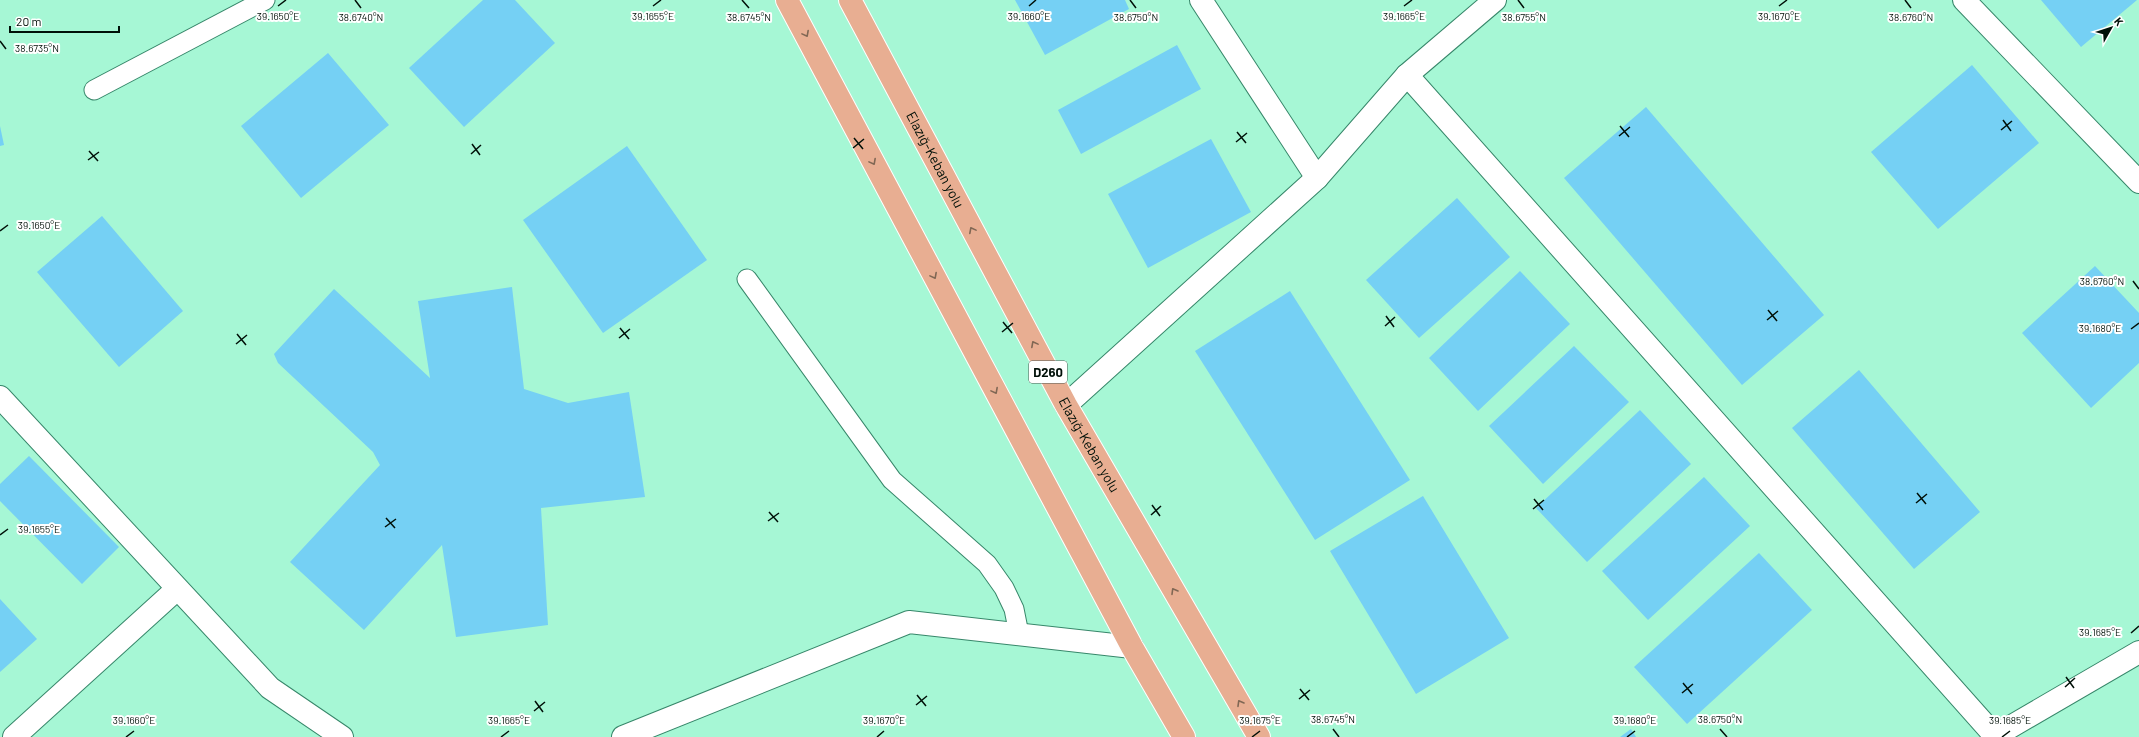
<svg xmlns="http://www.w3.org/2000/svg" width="2139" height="737" viewBox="0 0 2139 737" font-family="Barlow,sans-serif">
  <rect width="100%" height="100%" fill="#a6f7d5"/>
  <g fill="#75d0f4">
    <path d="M483,0h32l40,43 -91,84 -55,-59z"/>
    <path d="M1015,0h110l4,9 -84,46z"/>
    <path d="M2041,0h96l-56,47z"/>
    <path d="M1177,45l24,44 -120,65 -23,-44z"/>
    <path d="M328,53l61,72 -88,73 -60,-72z"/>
    <path d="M1972,65l67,78 -101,86 -67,-77z"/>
    <path d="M1646,107l178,208 -82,70 -178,-207z"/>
    <path d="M0,126l4,19 -4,1z"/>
    <path d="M1211,139l40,73 -103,56 -40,-74z"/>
    <path d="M627,146l80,114 -104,73 -80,-113z"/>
    <path d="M1457,198l53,59 -91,81 -53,-58z"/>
    <path d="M102,216l81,95 -64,56 -82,-95z"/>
    <path d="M2095,266l44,47v50l-48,45 -69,-75z"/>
    <path d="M1520,271l50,53 -92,87 -49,-53z"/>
    <path d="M512,287l12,102 44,14 61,-11 16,105 -104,11 7,117 -92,12 -14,-92 -78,85 -74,-68 90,-97 -7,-13 -95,-89 -4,-9 60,-65 96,89 -12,-77z"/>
    <path d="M1290,291l120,189 -95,60 -120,-189z"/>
    <path d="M1574,346l55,56 -86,82 -54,-58z"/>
    <path d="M1859,370l121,142 -66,57 -122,-141z"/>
    <path d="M1640,410l51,54 -104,98 -51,-54z"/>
    <path d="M29,456l90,91 -37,37 -82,-83v-17z"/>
    <path d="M1704,477l46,49 -102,94 -46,-49z"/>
    <path d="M1423,496l86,142 -93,56 -86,-143z"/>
    <path d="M1759,553l53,57 -125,114 -53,-57z"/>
    <path d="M0,599l37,40 -37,33z"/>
    <path d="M1631,729l5,8h-16z"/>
  </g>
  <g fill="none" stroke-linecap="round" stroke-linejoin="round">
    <defs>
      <g id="service">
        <path d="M94,90l171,-90"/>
        <path d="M747,279l145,201 95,84 17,24 10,21 5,25"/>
      </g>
      <g id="minor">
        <path d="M1201,0l116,178"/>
        <path d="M1964,0l175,182"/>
        <path d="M1407,75l588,661"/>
        <path d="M0,397l270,291 72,49"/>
        <path d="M1066,405l251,-227 90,-103 88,-75"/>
        <path d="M14,737l163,-148"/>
        <path d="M623,737l286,-115 223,25"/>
        <path d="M1993,737l146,-85"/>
      </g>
      <g id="trunk">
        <path d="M787,0l345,647 52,90"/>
        <path id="s1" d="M850,0l216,405 193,332"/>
      </g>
    </defs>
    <use href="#service" stroke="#37876a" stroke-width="21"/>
    <use href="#minor" stroke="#37876a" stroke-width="24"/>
    <use href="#trunk" stroke="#fff" stroke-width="24"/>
    <use href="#service" stroke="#fff" stroke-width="19"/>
    <use href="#minor" stroke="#fff" stroke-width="22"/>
    <use href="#trunk" stroke="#e8ae92" stroke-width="22"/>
  </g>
  <defs><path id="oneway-chevron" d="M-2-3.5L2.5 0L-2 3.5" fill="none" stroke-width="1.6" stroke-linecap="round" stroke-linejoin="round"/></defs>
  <g stroke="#806754">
    <use href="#oneway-chevron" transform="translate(806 34) rotate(62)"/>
    <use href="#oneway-chevron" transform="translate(873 162) rotate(62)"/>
    <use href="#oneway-chevron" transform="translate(972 230) rotate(-118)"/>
    <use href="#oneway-chevron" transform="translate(934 276) rotate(62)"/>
    <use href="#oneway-chevron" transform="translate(1034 344) rotate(-118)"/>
    <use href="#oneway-chevron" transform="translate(995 391) rotate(62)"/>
    <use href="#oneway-chevron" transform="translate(1174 591) rotate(-120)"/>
    <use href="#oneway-chevron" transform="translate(1240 703) rotate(-120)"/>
  </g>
  <path fill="none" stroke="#001008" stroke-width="1.5" d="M355,0l6,8M742,0l7,8M1130,0l6,8M1518,0l6,8M1905,0l6,8M278,6l8,-6M653,6l8,-6M1029,6l7,-6M1404,6l8,-6M1779,6l8,-6M0,41l6,8M2003,120l8,11M1620,126l9,11M2001,130l11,-9M1237,132l9,11M1619,136l11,-9M854,138l9,11M1236,142l11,-9M472,144l8,11M853,148l11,-9M89,151l9,10M471,154l10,-9M88,160l11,-8M0,231l8,-6M2133,281l6,8M1768,310l9,11M1386,316l8,11M1767,320l11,-9M1003,322l9,11M1385,326l10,-9M620,328l9,11M2131,329l8,-6M1002,332l11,-9M237,334l9,11M619,338l11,-9M236,344l11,-9M1917,493l9,11M1534,499l9,11M1916,503l11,-9M1152,505l8,11M1533,509l11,-9M769,512l9,10M1151,515l10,-9M386,518l9,10M768,521l11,-8M385,527l11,-8M0,535l8,-6M2131,633l8,-7M2066,677l8,11M1683,683l9,11M2065,687l10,-9M1300,689l9,11M1682,693l11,-9M917,695l9,11M1299,699l11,-9M535,701l8,11M916,705l11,-9M534,711l11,-9M1333,729l6,8M1720,729l7,8M126,737l8,-6M501,737l8,-6M877,737l7,-6M1252,737l8,-6M1627,737l8,-6M2002,737l8,-6"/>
  <g text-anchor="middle" stroke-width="4" stroke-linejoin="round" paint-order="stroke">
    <rect fill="#fff" stroke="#4c5852" stroke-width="1" x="1029" y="361" width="38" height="22" rx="3"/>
    <g font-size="13" font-weight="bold" fill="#001008">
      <text x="1048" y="377">D260</text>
    </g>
    <g font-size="14" fill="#001008" stroke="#fff">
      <text dy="5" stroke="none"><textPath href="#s1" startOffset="181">Elazığ-Keban yolu</textPath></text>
      <text dy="5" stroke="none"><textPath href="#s1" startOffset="505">Elazığ-Keban yolu</textPath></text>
    </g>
  </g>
  <g font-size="10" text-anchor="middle" fill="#001008" stroke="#fff" stroke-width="4" stroke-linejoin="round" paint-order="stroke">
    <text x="1029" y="20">39.1660°E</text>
    <text x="1404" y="20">39.1665°E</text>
    <text x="1779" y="20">39.1670°E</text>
    <text x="278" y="20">39.1650°E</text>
    <text x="653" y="20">39.1655°E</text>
    <text x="361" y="21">38.6740°N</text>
    <text x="749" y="21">38.6745°N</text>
    <text x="1136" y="21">38.6750°N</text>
    <text x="1524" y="21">38.6755°N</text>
    <text x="1911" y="21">38.6760°N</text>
    <text x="37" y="52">38.6735°N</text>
    <text x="39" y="229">39.1650°E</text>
    <text x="2102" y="285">38.6760°N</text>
    <text x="2100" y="332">39.1680°E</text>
    <text x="39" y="533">39.1655°E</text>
    <text x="2100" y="636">39.1685°E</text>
    <text x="1333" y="723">38.6745°N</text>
    <text x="1720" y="723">38.6750°N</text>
    <text x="134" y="724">39.1660°E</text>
    <text x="509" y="724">39.1665°E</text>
    <text x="884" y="724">39.1670°E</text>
    <text x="1260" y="724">39.1675°E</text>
    <text x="1635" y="724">39.1680°E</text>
    <text x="2010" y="724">39.1685°E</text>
  </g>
  <g transform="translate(2111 28) rotate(51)" stroke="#ffffff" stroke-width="3" paint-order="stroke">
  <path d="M0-3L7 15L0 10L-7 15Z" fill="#001008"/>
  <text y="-6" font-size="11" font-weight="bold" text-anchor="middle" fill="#001008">K</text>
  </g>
  <path d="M10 26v6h109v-6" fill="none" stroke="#001008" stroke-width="2"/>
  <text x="16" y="26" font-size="12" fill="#001008" stroke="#ffffff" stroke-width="3" paint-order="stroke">20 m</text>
</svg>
